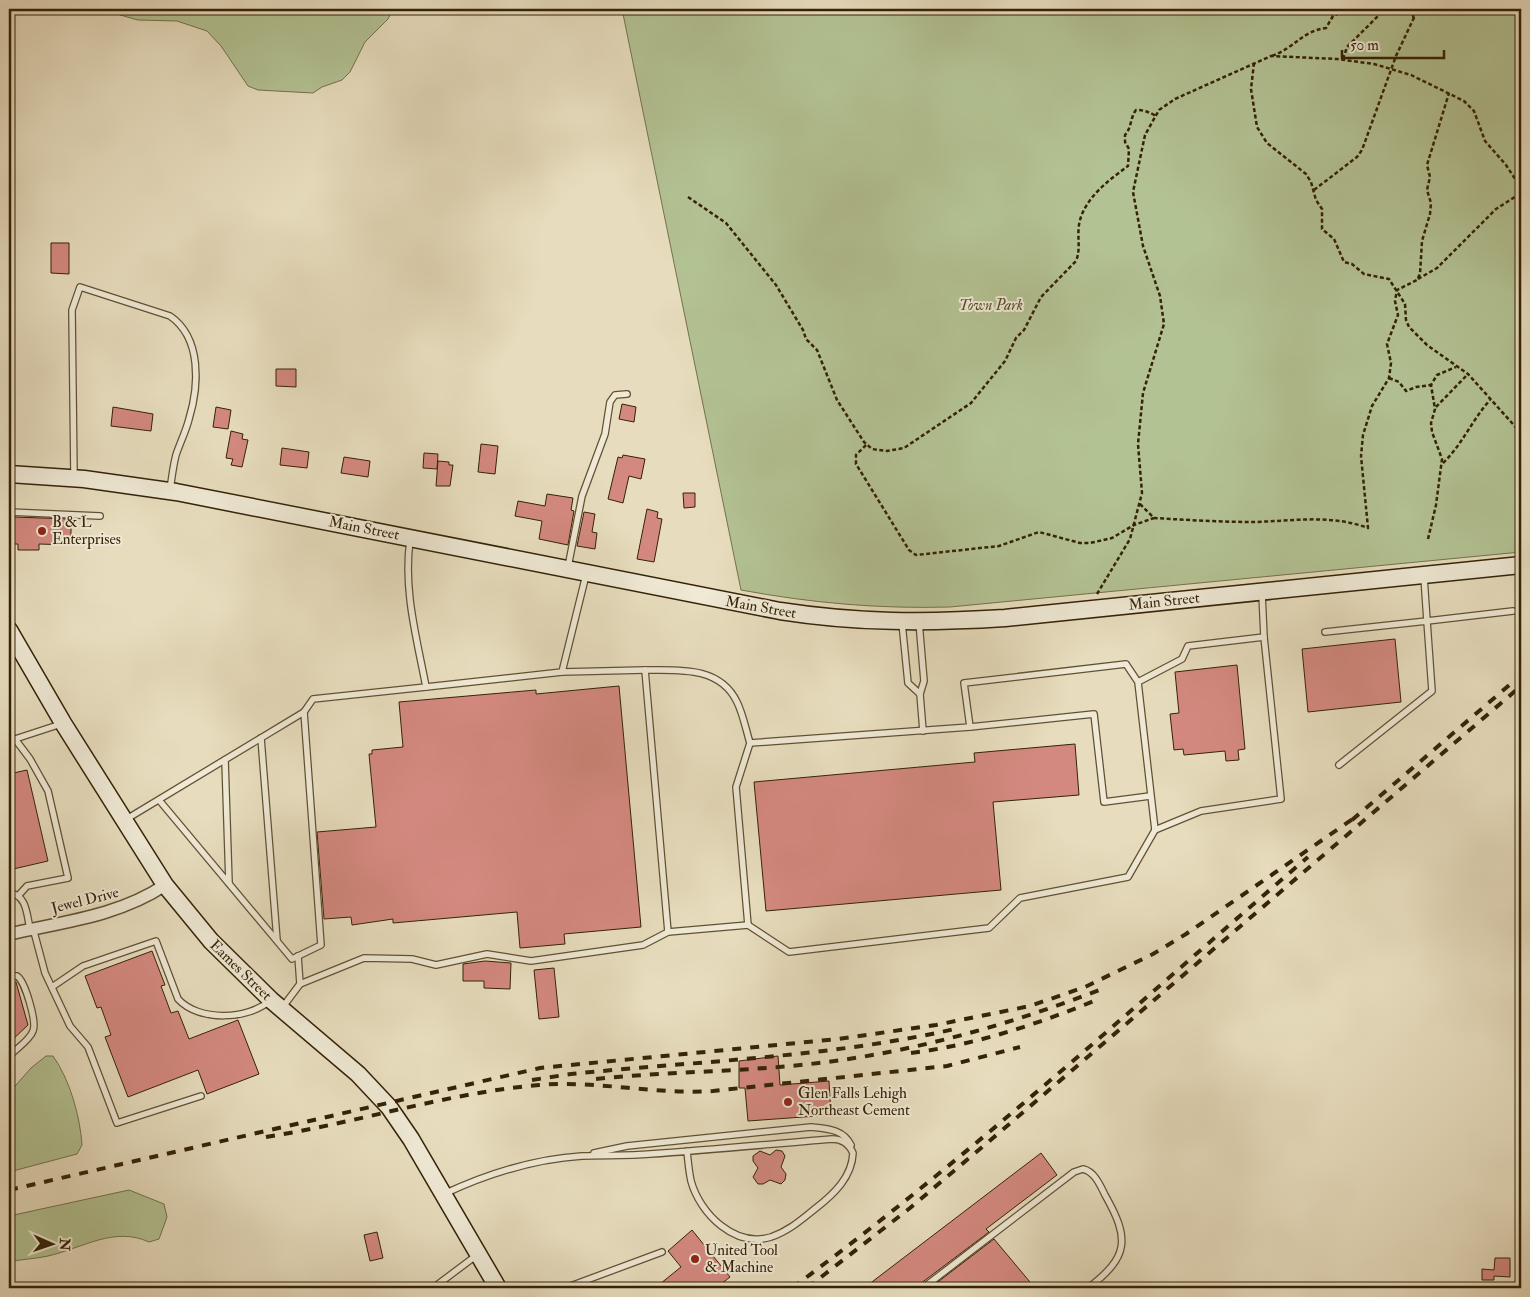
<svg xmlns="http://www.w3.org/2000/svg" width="1530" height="1297" viewBox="0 0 1530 1297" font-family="'IM FELL Double Pica',serif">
  <rect width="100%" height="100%" fill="#e7ddbe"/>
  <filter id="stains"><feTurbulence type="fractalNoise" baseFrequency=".004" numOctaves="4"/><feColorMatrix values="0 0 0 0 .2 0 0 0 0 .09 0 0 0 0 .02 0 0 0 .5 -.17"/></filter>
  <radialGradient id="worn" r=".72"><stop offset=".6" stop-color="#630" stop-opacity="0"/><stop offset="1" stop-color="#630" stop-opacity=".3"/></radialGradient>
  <g fill="#b3c293" stroke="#74724c">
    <path d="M99,9h294l-5,10 -23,23 -15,30 -8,8 -20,7 -9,6 -55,-3 -10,-4 -27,-40 -14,-15 -30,-10 -39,-1z"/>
    <path d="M622,9h899v543l-571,55c-71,2 -139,-4 -209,-17z"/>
    <path d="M46,1056h7c17,24 27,60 29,89l-5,9 -68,18v-79l22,-25z"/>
    <path d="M129,1190l35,14 3,13 -8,22 -10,3c-35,-16 -66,6 -101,14 -13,3 -26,3 -39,6v-46z"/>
  </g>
  <g fill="#d48980" stroke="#342206">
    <path d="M51,243h18v31l-18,-1z"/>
    <path d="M276,369h20v18l-20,-1z"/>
    <path d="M622,404l14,3 -2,15 -15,-3z"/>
    <path d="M113,407l40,7 -2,17 -40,-5z"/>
    <path d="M216,407l15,3 -3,19 -15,-2z"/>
    <path d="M231,431l12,3 -1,5 6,1 -6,27 -11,-2 2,-6 -7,-1z"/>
    <path d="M481,444l17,2 -3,28 -17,-2z"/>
    <path d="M282,448l27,4 -2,16 -27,-3z"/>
    <path d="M424,453l14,1 -1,15 -14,-1z"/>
    <path d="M623,455l22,4 -4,20 -12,-3 -6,27 -15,-4 10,-42 4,1z"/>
    <path d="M344,457l26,4 -2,16 -27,-4z"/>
    <path d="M438,461l11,1v3h4l-3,21h-14z"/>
    <path d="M683,493h12v14l-11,1z"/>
    <path d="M547,494l26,4 -2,12 3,1 -6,34 -29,-6 3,-18 -27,-5 3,-15 27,5z"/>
    <path d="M647,509l11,3 -1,6 5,1 -8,43 -17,-3z"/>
    <path d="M584,512l11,2 -3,18 5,1 -2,16 -18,-3z"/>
    <path d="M13,517l58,2v26l-32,-1v6h-21v-6h-6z"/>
    <path d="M1395,639l6,63 -93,10 -6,-63z"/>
    <path d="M1237,665l8,84 -7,1 1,10 -13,1 -1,-10 -41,4 -1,-6 -9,1 -4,-36 9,-1 -4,-41z"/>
    <path d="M619,686l22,241 -77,7 1,10 -45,4 -3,-36 -124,11v-4l-41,6 -1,-8 -27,2 -7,-87 59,-5 -7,-73h3v-4l31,-3 -4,-45 137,-12v4z"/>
    <path d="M1075,744l4,51 -86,7 8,88 -235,21 -12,-129 221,-20 -1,-9z"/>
    <path d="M27,770l21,91 -39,9v-96z"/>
    <path d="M152,951l13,34 -4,1 10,27 7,-2 11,28 49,-19 21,54 -52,20 -9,-24 -70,27 -23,-60 6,-2 -10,-28 -4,1 -12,-32z"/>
    <path d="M485,961l26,2 -1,26 -26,-1v-7h-21v-17z"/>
    <path d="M554,968l5,49 -20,2 -5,-49z"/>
    <path d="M16,982l12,43 -19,18v-59z"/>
    <path d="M778,1056l2,29 49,-4 2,34 -83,6 -3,-33h-6v-27z"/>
    <path d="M776,1150l6,1 3,5 -4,11 5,7 -1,6 -4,4 -11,-4 -7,4h-5l-5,-7 5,-9 -5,-7v-5l7,-5 10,4z"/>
    <path d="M1041,1153l16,22 -71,54 3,3 -69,52 -2,4h-54z"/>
    <path d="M692,1230l38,47 -14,11h-61l26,-21 -13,-16z"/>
    <path d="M377,1232l6,26 -13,3 -6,-26z"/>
    <path d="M994,1239l41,49h-105z"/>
    <path d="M1495,1258h15v19l-16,-1v4h-12v-11l12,1z"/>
  </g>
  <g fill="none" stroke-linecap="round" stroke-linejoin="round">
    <defs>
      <g id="service">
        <path d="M74,476l-2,-166 8,-23 90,29c32,22 29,70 19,103 -3,12 -9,24 -13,36 -3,11 -4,23 -6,34"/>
        <path d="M9,512l91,4"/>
        <path d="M568,567l14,-71 23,-62 5,-32 5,-7 12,-1"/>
        <path d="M1424,577l3,44 86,-10"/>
        <path d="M919,622l5,59 -4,13 3,37"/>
        <path d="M902,623l6,60 12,11"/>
        <path d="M1325,632l102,-11 5,70 -93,74"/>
        <path d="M562,672l83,-2"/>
        <path d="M1138,682l17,148 -27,47 -108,21 -31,30 -200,24 -41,-27 -80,7 -23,-262c34,0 75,-4 92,32 6,12 9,28 13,41l220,-16 -6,-44 162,-19 12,18 44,-23 6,-13 76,-9 -2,-43"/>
        <path d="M426,687l136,-15 24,-97"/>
        <path d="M304,712l9,-13 113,-12c-9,-48 -23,-97 -16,-147"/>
        <path d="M970,727l124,-13 10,88 46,-6"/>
        <path d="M261,738l16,202"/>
        <path d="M15,739l15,20 18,32 20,87 -41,8 -9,10"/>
        <path d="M9,741l52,-17"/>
        <path d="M225,760l4,123"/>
        <path d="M125,820l179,-108 17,233 -29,14 -133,-159"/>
        <path d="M1155,830l46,-19 80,-12 -17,-162"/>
        <path d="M9,893c18,1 18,23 21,36"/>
        <path d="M748,925l-12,-138 14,-44"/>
        <path d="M33,928l12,45 25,53 18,21 29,76 84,-27"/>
        <path d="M9,976h8c8,5 20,46 16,55 -3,9 -17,18 -24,25"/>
        <path d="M300,984l64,-26 48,1 24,6 51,-11 44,7 112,-16 25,-13"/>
        <path d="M52,987l31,-21 73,-25 22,58c21,23 70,21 93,1"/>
        <path d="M282,1008l18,-24 -2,-28"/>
        <path d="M594,1153l33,-7 184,-19c17,2 32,2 40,18"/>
        <path d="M444,1194c43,-20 90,-35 138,-38 23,-1 46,0 68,-2 61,-4 121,-10 182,-15 10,0 17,5 21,14 -1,24 -19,41 -37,55 -14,11 -27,23 -45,29 -36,11 -71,-23 -80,-56 -2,-9 -3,-20 -4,-30"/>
        <path d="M433,1288l44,-33"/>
        <path d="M565,1288l97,-36"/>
        <path d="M923,1288l151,-116 9,-3c12,3 17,16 22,26 25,44 24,62 -17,93"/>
      </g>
      <path id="minor" d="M9,934c53,-12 110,-18 156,-49"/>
      <g id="secondary">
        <path d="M9,474l75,5 92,13 604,119c77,12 147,12 225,7l516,-53"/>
        <path d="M9,630l54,93 102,162 46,56 60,59 87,74 31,33 22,32 87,149"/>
      </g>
    </defs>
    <use href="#service" stroke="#615134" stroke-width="8"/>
    <use href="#minor" stroke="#615134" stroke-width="14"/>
    <use href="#secondary" stroke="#342206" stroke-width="19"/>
    <g stroke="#342206" stroke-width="2.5" stroke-dasharray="4 2.5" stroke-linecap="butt">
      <path d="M1411,9l3,10"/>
      <path d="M1272,56c24,-9 30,-25 54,-28l7,-12 15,-7"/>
      <path d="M1343,59l4,-12 38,-38"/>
      <path d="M1254,63l-3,26 6,38 10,16 39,31 5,8 5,18 6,9v20l12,10 10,23 8,2 12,10 25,5 16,25 1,16 3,7 18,18 41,29 53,59"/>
      <path d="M1314,190l43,-33 5,-7 34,-94 22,-47"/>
      <path d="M688,197l38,26 50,62 27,45 3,9 11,11 20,50 27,42 8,7 15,2 17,-3 67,-45 34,-42 11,-23 8,-8 17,-33 35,-36c5,-12 1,-24 3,-36 4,-26 30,-45 49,-59l1,-17 -4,-7v-7c7,-8 5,-17 11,-25 8,0 13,2 20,6"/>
      <path d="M1418,279l19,-11 59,-59 25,-16"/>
      <path d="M1389,378l10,4 7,9 10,-4 15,-2"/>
      <path d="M1436,407l32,-33"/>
      <path d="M866,445l-10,10v9l53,86 7,5 83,-9 40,-14 41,11h10l22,-5 22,-13 20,-7"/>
      <path d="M1443,463c19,-18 29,-43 47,-63"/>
      <path d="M1140,504l14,14c33,2 67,4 100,4 39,-1 76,-8 114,6l-7,-72 2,-21 9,-29 17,-28 2,-15 -4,-19 11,-29 -3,-14 2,-11 20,-10 3,-6 2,-33 8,-27 1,-11 -4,-13 3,-13 -3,-12 22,-72"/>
      <path d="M1428,539l8,-34 6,-46 -10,-27 -1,-9 4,-14 -4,-24 6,-10 19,-8"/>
      <path d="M1097,594l33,-55 12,-46 -4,-49 5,-51 21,-69 -4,-28 -17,-50 -10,-54 12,-57 14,-25 16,-11 96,-43 66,3 37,5 37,11 53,26 10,10 11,30 21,24 15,23"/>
    </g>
    <use href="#service" stroke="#efe9d5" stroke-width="5.5"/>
    <use href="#minor" stroke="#efe9d5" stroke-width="11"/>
    <use href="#secondary" stroke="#efe9d5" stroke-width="16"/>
    <g stroke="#342206" stroke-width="4" stroke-dasharray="9 9" stroke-linecap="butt">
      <path d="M1352,820l169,-145"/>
      <path d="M911,1053c63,-8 124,-28 183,-52"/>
      <path d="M596,1079c77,-8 154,-7 231,-17 94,-12 187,-39 275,-73"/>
      <path d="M532,1080l39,-6c128,-13 263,-17 388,-46"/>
      <path d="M266,1137c91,-14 180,-44 273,-52 58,-5 116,10 174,6l234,-25 73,-19"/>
      <path d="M9,1190l531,-122 298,-29 98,-14 94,-19 55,-19 68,-33 33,-20 171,-118"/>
      <path d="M792,1288c180,-133 346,-285 516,-431"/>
      <path d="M807,1288l103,-80 90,-76 521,-446"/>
    </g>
  </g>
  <g fill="#8f2418" stroke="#efe9d5" stroke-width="2">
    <circle cx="42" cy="531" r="5"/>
    <circle cx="788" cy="1102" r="5"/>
    <circle cx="695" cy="1259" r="5"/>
  </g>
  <g text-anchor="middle" stroke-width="4" stroke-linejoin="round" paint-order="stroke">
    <g font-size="15" font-style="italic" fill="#544a29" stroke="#efe9d5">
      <text x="991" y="310">Town Park</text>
    </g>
    <g font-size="15" fill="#342206" stroke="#efe9d5" text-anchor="start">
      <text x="52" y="527">B &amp; L<tspan x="52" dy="17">Enterprises</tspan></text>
      <text x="798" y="1098">Glen Falls Lehigh<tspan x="798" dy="17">Northeast Cement</tspan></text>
      <text x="705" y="1255">United Tool<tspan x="705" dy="17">&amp; Machine</tspan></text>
    </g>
    <g font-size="15" fill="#342206" stroke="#efe9d5">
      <text transform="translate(364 528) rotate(11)" y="5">Main Street</text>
      <text transform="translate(1164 601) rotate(-6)" y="5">Main Street</text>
      <text transform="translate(761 607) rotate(10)" y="5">Main Street</text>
      <text transform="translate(85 900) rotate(-14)" y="5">Jewel Drive</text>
      <text transform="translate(241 970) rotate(44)" y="5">Eames Street</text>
    </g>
  </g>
  <rect width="1530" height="1297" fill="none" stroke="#e7ddbe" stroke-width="30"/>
  <rect x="10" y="10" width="1510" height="1277" fill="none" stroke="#342206" stroke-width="2.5"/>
  <rect x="15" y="15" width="1500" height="1267" fill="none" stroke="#342206"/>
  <g transform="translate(52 1244) rotate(92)" stroke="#efe9d5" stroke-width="4" paint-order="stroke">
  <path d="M0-4L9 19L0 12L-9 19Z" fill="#342206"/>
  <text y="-8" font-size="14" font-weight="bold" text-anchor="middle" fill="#342206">N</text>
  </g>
  <path d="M1342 50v8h102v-8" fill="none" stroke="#342206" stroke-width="2.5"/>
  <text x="1350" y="50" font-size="15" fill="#342206" stroke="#efe9d5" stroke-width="4" paint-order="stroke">50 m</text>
  <rect width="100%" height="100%" filter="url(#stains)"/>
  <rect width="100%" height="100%" fill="url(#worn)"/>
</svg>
